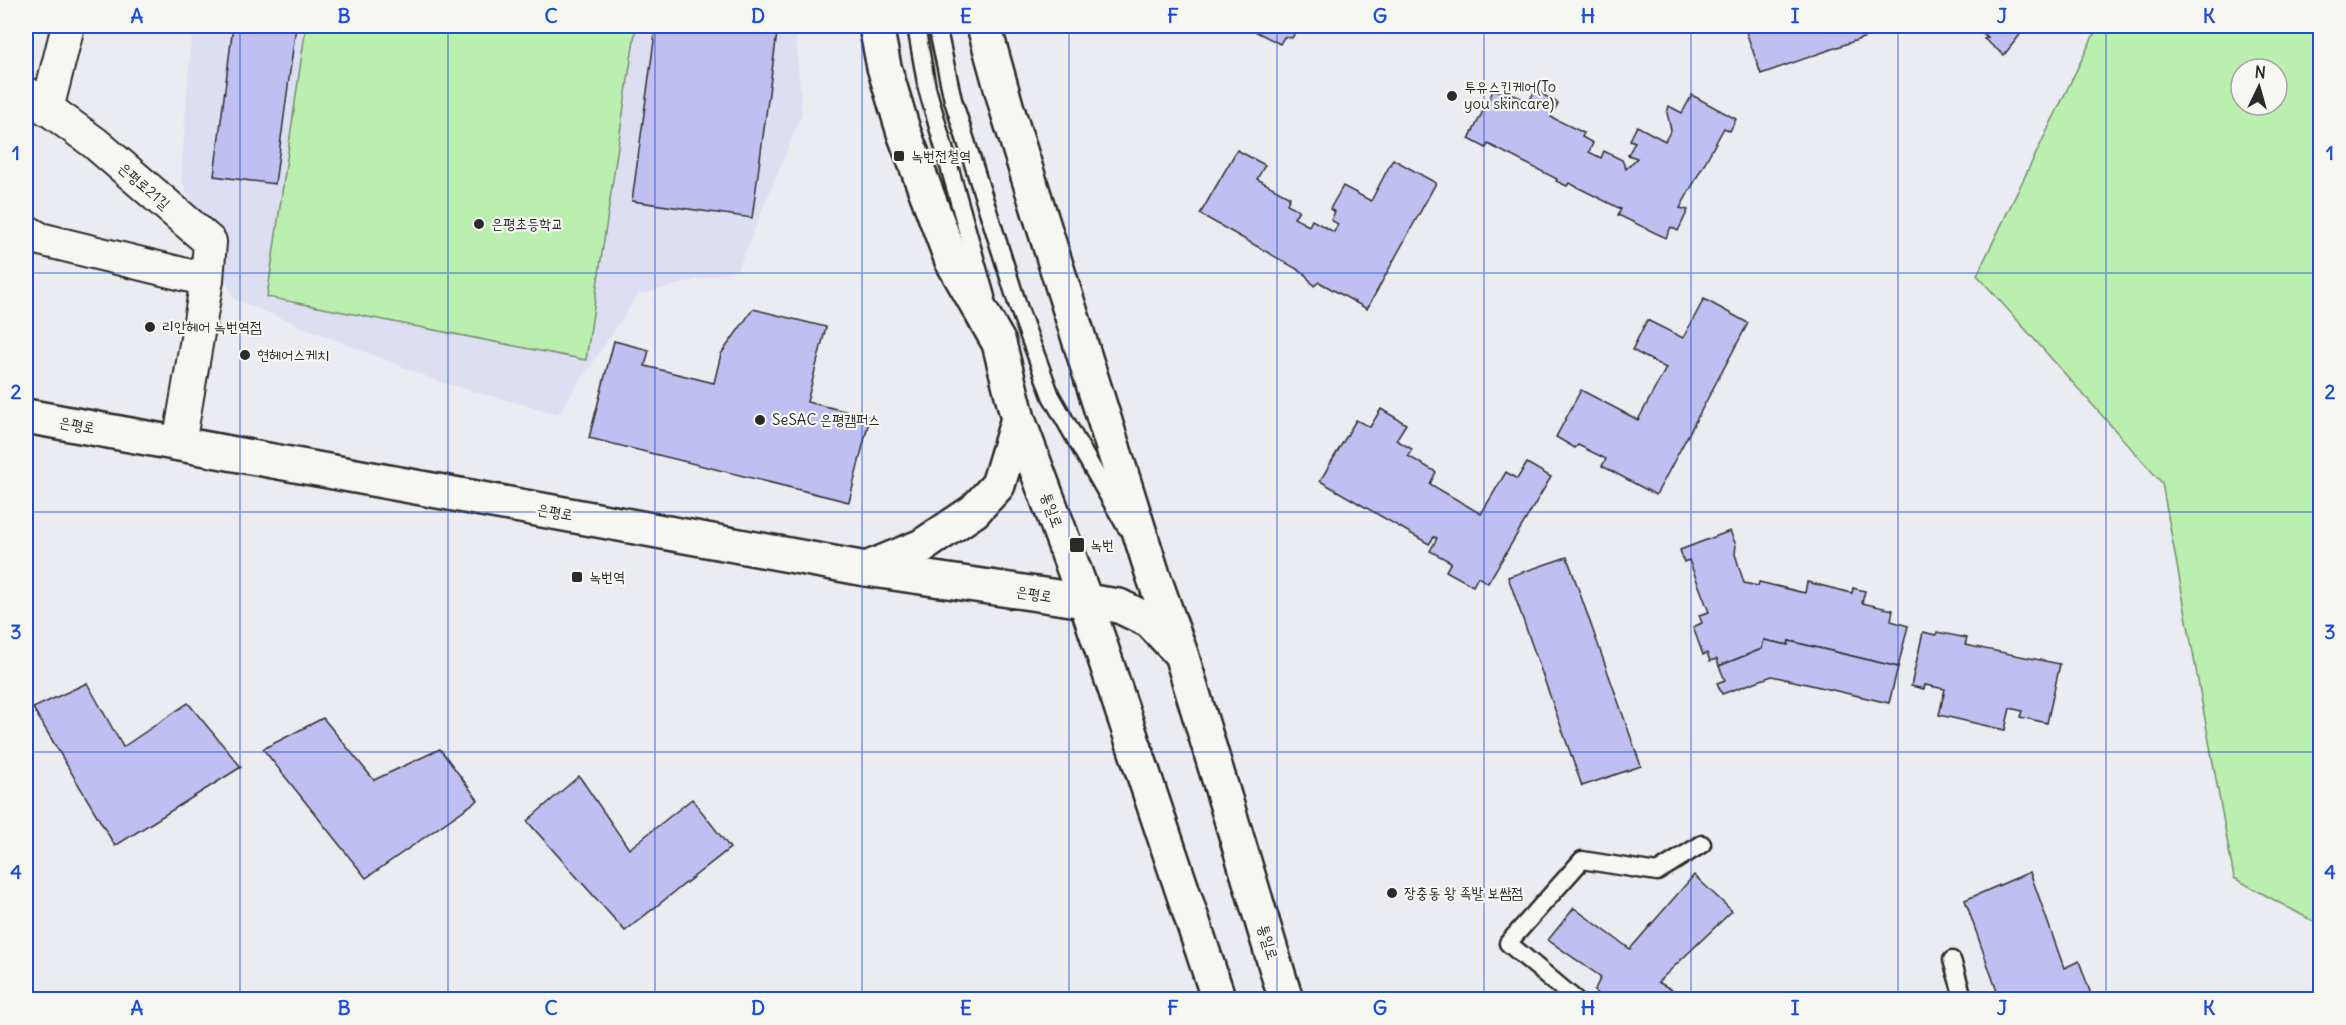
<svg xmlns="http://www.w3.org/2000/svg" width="2346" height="1025" viewBox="0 0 2346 1025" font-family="Delius,'Poor Story',sans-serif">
  <rect width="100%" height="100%" fill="#ebebf2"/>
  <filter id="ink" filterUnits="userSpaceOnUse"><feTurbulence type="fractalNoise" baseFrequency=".0167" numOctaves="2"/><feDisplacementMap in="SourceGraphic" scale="12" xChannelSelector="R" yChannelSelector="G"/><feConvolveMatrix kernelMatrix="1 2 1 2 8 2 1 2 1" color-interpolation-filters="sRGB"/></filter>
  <g filter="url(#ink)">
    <path fill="#dedef2" d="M192,26h603l7,88 -64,155 -100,26 -80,119 -118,-32 -206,-83 -53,-120z"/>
    <g fill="#bbefaf" stroke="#738d6d" stroke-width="1.5" fill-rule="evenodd">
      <path d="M306,26h330l-50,334 -319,-63z"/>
      <path d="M2098,26h222v899l-86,-47 -72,-395 -185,-208zM2241,69h36v36h-36z"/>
    </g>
    <g fill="#c0bff1" stroke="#2b2b2b" stroke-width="1.5">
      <path d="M233,26h63l-21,158 -61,-8z"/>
      <path d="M656,26h122l-26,192 -120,-17z"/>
      <path d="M1245,26h54l-7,12 -8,-1 -4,7z"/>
      <path d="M1744,26h153l-136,48z"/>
      <path d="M1972,26h55l-23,29 -20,-16 4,-2z"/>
      <path d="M1494,89l12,6 2,-3 21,10 6,-12 23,13 -7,14 33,16 -2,4 11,6 -4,9 12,6 3,-7 18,9 4,9 11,-11 -9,-3 7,-13 -5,-2 7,-14 28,15 6,-11 -4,-17 2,-7 13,7 10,-18 44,24 -6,12 -6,-3 -44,80 8,2 -10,21 -7,-4 -5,11 -48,-23 3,-6 -52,-26 -2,3 -11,-5 1,-2 -69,-35 -2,4 -17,-9z"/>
      <path d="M1237,150l28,15 -8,14 33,18 -3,7 12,6 -5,8 15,8 3,-6 22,12 4,-8 -7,-4 4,-8 -5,-3 13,-23 28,15 22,-42 43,24 -69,126 -48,-27 -5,4 -10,-13 -104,-59z"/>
      <path d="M1704,299l44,24 -92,172 -54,-29 4,-7 -28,-14 -3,3 -19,-11 25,-47 57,30 28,-52 -34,-18 15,-30 36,18z"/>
      <path d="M753,309l73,18 -19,75 63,15 -21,85 -260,-64 25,-97 35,9 -4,16 69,17 7,-29z"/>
      <path d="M1381,409l25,15 -10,16 16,9 -4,7 28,16 -6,12 51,30 25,-42 11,7 10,-16 24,14 -63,106 -10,-6 -5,9 -27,-15 5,-9 -21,-11 7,-13 -3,-1 -5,7 -109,-63 36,-61 14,7z"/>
      <path d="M1730,531l6,14 -1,9 9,29 14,3 1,-4 46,11 2,-11 45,11 1,-5 12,3 -3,12 31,7 -2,11 17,5 -10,41 -109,-26 -1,4 -24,-5 -2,9 -43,17 -2,-7 -7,2 -3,-8 -4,2 -10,-28 9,-4 -3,-8 10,-3 -20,-52 -5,2 -4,-12z"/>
      <path d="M1567,557l74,209 -59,20 -74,-209z"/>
      <path d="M1923,632l13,3 1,-3 30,6 -2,7 95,19 -13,59 -27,-6 2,-6 -12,-3 -5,22 -66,-15 6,-26 -20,-4 -1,4 -13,-3z"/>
      <path d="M1764,640l24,5 1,-4 109,26 -9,36 -117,-27 -50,18 -5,-11 8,-3 -6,-14 43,-17z"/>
      <path d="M87,683l36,64 65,-44 53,64 -126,79 -82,-138z"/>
      <path d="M323,718l51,62 66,-31 38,51 -112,78 -103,-129z"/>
      <path d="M579,776l50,73 63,-50 38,49 -105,83 -98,-110z"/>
      <path d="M2030,872l34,96 15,-7 14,39h-93l-35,-100z"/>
      <path d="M1694,875l38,36 -74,71 18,10 -7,8h-64l-11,-9 7,-14 -53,-37 26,-32 56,41z"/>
    </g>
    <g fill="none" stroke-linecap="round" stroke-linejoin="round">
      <defs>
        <g id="service">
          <path d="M916,26l11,62 59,209"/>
          <path d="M937,26l16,74 66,209 32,87 75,131"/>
          <path d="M1952,960l12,40"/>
          <path d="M1576,1000l-68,-57 74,-83 75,12 45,-28"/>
        </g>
        <g id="minor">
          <path d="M26,93l69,50 115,99 -3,38 -28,164"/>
          <path d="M47,109l21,-83"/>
          <path d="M26,231l14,8 167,41"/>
        </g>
        <path id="secondary" d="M26,416l840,153 253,37 31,15 31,33"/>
        <g id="primary">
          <path d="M876,26l8,41 20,66 48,128 47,82 19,76 68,183 133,398"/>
          <path d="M984,26l23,83 146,466 28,79 105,346"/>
          <path d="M866,569l56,-23 52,-35 24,-26 20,-66"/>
        </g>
      </defs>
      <use href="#service" stroke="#2b2b2b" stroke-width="21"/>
      <use href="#minor" stroke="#2b2b2b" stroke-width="36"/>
      <use href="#secondary" stroke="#2b2b2b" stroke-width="38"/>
      <use href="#primary" stroke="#2b2b2b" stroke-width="38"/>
      <use href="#service" stroke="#f6f6f2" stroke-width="16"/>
      <use href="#minor" stroke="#f6f6f2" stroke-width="32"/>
      <use href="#secondary" stroke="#f6f6f2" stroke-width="33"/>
      <use href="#primary" stroke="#f6f6f2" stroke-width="33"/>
    </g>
  </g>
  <path fill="none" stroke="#1d4ed8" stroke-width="1.5" stroke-opacity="0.55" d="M240,26v974M448,26v974M655,26v974M862,26v974M1069,26v974M1277,26v974M1484,26v974M1691,26v974M1898,26v974M2106,26v974M26,273h2294M26,512h2294M26,752h2294"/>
  <g fill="#2b2b2b" stroke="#f6f6f2" stroke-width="2">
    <circle cx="1452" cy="96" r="6"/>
    <rect x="893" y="150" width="12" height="12" rx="3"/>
    <circle cx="479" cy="224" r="6"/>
    <circle cx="150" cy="327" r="6"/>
    <circle cx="245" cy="355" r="6"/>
    <circle cx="760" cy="420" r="6"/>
    <rect x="1069" y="537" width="16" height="16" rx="3"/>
    <rect x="571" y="571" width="12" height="12" rx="3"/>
    <circle cx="1392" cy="893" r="6"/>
  </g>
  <g text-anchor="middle" stroke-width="4.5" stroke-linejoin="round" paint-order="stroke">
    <g font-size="15" fill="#2b2b2b" stroke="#f6f6f2" text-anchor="start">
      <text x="1464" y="92">투유스킨케어(To<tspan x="1464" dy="17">you skincare)</tspan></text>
      <text x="911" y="161">녹번전철역</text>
      <text x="491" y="229">은평초등학교</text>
      <text x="162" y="332">리안헤어 녹번역점</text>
      <text x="257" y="360">현헤어스케치</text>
      <text x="772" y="425">SeSAC 은평캠퍼스</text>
      <text x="1090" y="550">녹번</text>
      <text x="589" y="582">녹번역</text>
      <text x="1404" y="898">장충동 왕 족발 보쌈점</text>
    </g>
    <g font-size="15" fill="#2b2b2b" stroke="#f6f6f2">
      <text transform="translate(144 186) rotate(41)" y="5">은평로21길</text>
      <text transform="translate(77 425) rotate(10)" y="5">은평로</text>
      <text transform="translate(1052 510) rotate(70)" y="5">통일로</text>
      <text transform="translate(555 512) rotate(10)" y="5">은평로</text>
      <text transform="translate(1034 594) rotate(9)" y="5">은평로</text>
      <text transform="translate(1268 942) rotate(73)" y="5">통일로</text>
    </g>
  </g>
  <rect width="2346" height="1025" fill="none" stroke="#f6f6f2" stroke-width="66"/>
  <g transform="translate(2259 87) rotate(5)"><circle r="28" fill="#f6f6f2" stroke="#a5a5a2" stroke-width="1.5"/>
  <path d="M0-4.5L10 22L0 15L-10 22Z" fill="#2b2b2b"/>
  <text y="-9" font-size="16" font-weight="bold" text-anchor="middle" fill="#2b2b2b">N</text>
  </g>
  <rect x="33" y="33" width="2280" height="959" fill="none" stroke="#1d4ed8" stroke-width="2"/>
  <g font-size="20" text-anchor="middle" font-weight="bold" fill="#1d4ed8">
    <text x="137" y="23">A</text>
    <text x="344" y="23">B</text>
    <text x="551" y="23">C</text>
    <text x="758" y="23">D</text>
    <text x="966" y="23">E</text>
    <text x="1173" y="23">F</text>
    <text x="1380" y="23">G</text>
    <text x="1588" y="23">H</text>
    <text x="1795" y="23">I</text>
    <text x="2002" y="23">J</text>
    <text x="2209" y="23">K</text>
    <text x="16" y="160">1</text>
    <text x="2330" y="160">1</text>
    <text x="16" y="399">2</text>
    <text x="2330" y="399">2</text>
    <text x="16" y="639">3</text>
    <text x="2330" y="639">3</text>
    <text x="16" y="879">4</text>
    <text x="2330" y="879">4</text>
    <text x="137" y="1015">A</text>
    <text x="344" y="1015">B</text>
    <text x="551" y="1015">C</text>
    <text x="758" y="1015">D</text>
    <text x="966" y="1015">E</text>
    <text x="1173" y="1015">F</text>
    <text x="1380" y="1015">G</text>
    <text x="1588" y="1015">H</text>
    <text x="1795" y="1015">I</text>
    <text x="2002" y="1015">J</text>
    <text x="2209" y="1015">K</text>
  </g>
</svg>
